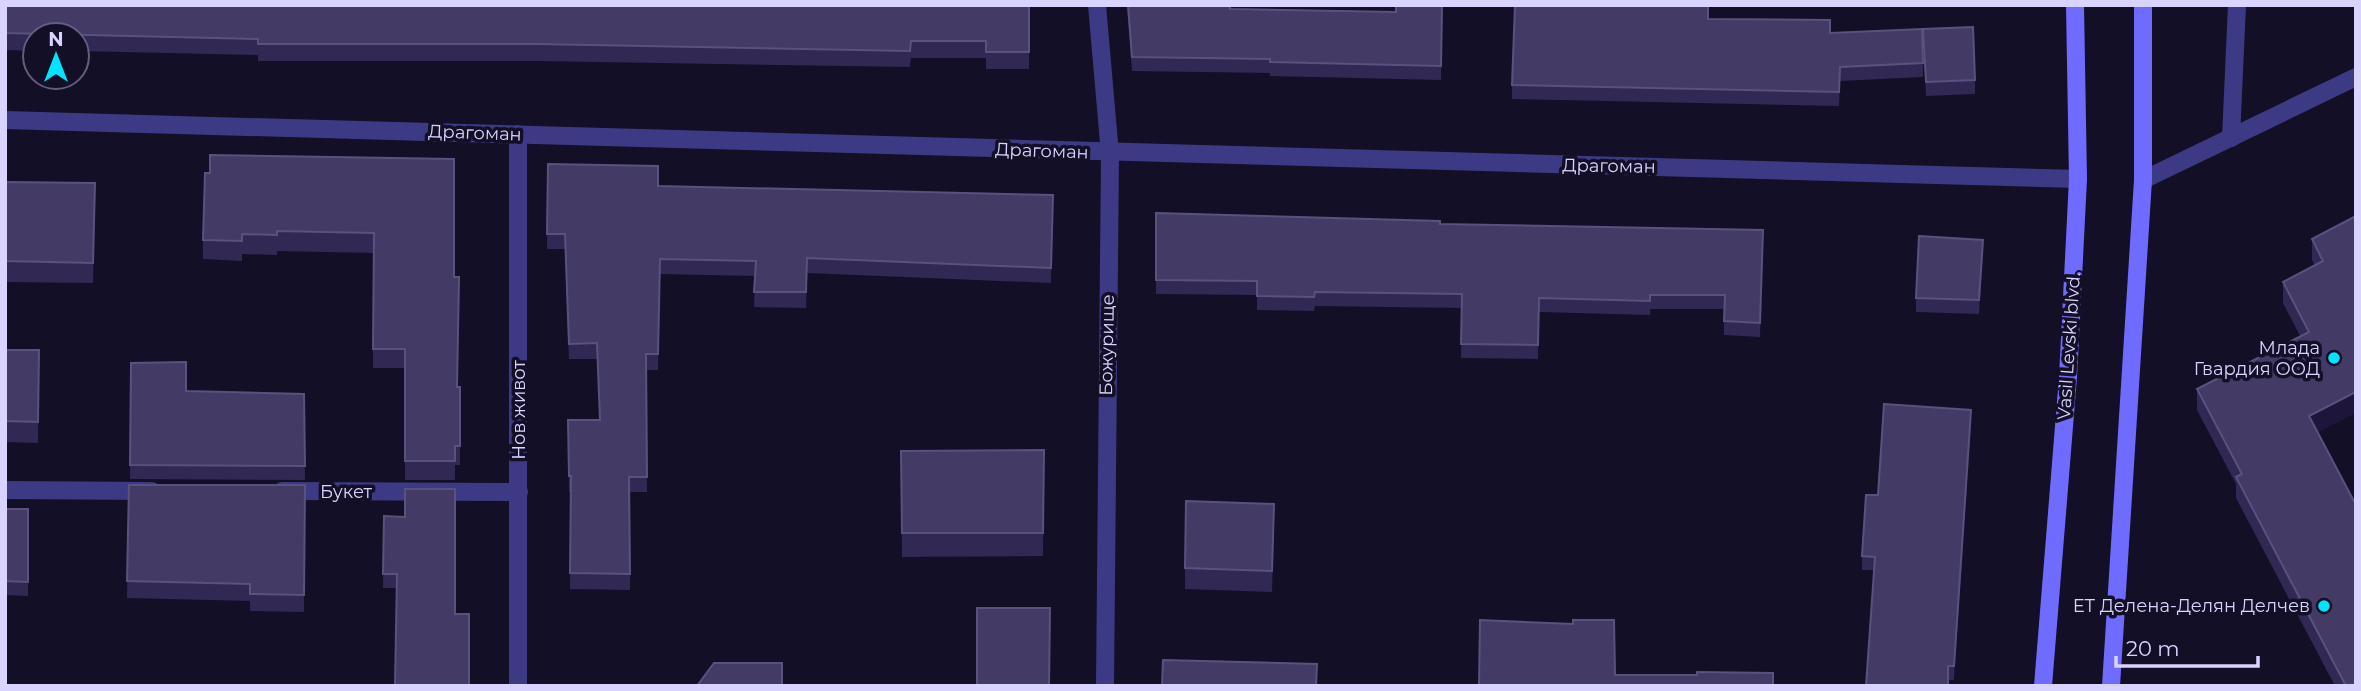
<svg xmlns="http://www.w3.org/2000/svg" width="2361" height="691" viewBox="0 0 2361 691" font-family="Montserrat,sans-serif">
  <rect width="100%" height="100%" fill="#130f26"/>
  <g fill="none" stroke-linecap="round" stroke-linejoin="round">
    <g stroke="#3d3a85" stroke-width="18">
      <path d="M2231,138l6,-133"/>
      <path d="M2143,180l213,-103"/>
    </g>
    <g stroke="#3d3a85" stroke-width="18">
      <path d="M1097,5l13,149 -5,532"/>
      <path d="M5,120l2073,59"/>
      <path d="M5,490l147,1"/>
      <path d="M282,491l237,1"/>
      <path d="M518,686v-552"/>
    </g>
    <g stroke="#6f6bff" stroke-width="18">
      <path d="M2043,686l25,-309 10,-198 -3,-174"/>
      <path d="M2111,686l32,-506v-175"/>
    </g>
  </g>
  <g fill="#312854">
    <path d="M5,5h1024v64h-43v-11h-75l-1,9 -374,-6h-278v-6l-181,-4v-16h-42v16l-30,-1z"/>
    <path d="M1127,5h103v4l166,3 46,-7 -1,75 -171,-4v-3l-138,-2z"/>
    <path d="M1708,19l122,14 93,30v14l-83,4 -1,25 -327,-7v-14z"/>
    <path d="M1923,29l52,51v14l-49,2z"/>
    <path d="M454,159v118l3,110h3v78h-5v15h-50v-112h-32v-115l-96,-2v4l-35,-1v7l-39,-2v-19z"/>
    <path d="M548,164l110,22 395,9 -2,88 -244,-10 -1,35 -52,-1 1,-31 -95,-2 -2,96h-12l1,122h-17v98l-60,-1 1,-97h-2l-1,-72h32l-3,-61h-28l-4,-110h-18z"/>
    <path d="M5,182l90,22 -2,79 -88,-1z"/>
    <path d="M1156,213l284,11 323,6 -3,107 -36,-2v-26h-74v6l-111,-3 -1,47 -77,-1 1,-50 -147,-2 -1,5 -57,-1v-15l-101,-1z"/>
    <path d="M2356,216l-38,216 38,254h-21l-99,-188v-14l-39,-74v-21l103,-53 -17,-33v-21l32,-16 -3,-6v-21z"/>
    <path d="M1983,254l-4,60 -63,-2v-14z"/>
    <path d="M5,350h34l-1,93 -33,-1z"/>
    <path d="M131,363l55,28 118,3 1,86 -175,-1z"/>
    <path d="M1971,424l-17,256h-6l-74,-110h-12v-14l16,-61z"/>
    <path d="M1044,450l-1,106 -141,1 -1,-106z"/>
    <path d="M129,485h176l-1,127 -54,-1v-10l-123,-3z"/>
    <path d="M5,509h23v87l-23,-1z"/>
    <path d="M384,516l71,98 14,72 -73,-98h-13z"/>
    <path d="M1274,525l-2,67 -87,-3v-21z"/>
  </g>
  <g fill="#1d163a">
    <path d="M1983,240v14l-4,60v-14z"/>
    <path d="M2356,392v21l-47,24v-21z"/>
    <path d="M1971,410v14l-17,256v-14z"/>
  </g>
  <g fill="#433a66" stroke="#5a527e" stroke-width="2">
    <path d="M5,5h1024v47h-43v-11h-75l-1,10 -374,-7h-278v-5l-253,-6z"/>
    <path d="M1128,5h102v4l166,3v-7h46l-1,61 -171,-4v-3l-138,-2z"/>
    <path d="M1515,5h193v14l122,1v13l92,-4 1,34 -83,4 -1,25 -327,-7z"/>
    <path d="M1973,27l2,53 -49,2 -3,-53z"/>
    <path d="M210,155l244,4v118h5l-2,110h3v59h-5v15h-50v-112h-32l1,-116 -97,-2v4l-35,-1v7l-39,-1 2,-67h5z"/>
    <path d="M548,164l110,2v20l395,9 -2,73 -244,-10 -1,34h-52l2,-31 -96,-2 -2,95h-12l1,123h-18l1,97 -60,-1 1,-97h-2l-1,-56h32l-3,-77 -28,1 -4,-110h-18z"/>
    <path d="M5,182l90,1 -2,80 -88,-2z"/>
    <path d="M1156,213l284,8v3l323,6 -3,93 -36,-2 1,-26h-75v6l-111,-3 -1,47 -77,-1 1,-50 -147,-2 -1,5 -57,-1v-15l-101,-1z"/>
    <path d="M2356,216v176l-47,24 47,89v181h-10l-110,-209 6,-3 -45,-85 112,-57 -26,-50 40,-21 -11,-22z"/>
    <path d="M1919,236l64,4 -4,60 -63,-2z"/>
    <path d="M5,350h34l-1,72 -33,-1z"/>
    <path d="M186,362v29l118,3 1,72 -175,-1 1,-102z"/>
    <path d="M1884,404l87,6 -17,256h-6v20h-82l9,-129 -13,-1 4,-61h12z"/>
    <path d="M1044,450l-1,83h-141l-1,-82z"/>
    <path d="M129,485h176l-1,110 -54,-1v-10l-123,-3z"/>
    <path d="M405,489h50v125h14v72h-74l2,-112h-14l1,-58 21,1z"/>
    <path d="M1186,501l88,3 -2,67 -87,-3z"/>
    <path d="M5,509h23v73l-23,-1z"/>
    <path d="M977,608h73l-1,78h-72z"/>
    <path d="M1480,620l93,4v-4h41l1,55h82v-3l76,1v13h-294z"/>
    <path d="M1163,660l154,4 -1,22h-154z"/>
    <path d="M714,663h68v23h-85z"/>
  </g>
  <g fill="#00e5ff" stroke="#130f26" stroke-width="2.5">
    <circle cx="2334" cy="358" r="7"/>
    <circle cx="2324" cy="606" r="7"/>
  </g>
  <g text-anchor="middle" stroke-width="7" stroke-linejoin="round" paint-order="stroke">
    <g font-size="18" fill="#d9d4ff" stroke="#130f26">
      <text transform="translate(475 133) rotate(2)" y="6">Драгоман</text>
      <text transform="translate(1042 151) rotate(2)" y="6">Драгоман</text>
      <text transform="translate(1609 166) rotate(1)" y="6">Драгоман</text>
      <text transform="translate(1107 345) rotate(-89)" y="6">Божурище</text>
      <text transform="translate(2069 346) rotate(-86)" y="6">Vasil Levski blvd.</text>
      <text transform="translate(519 410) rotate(-90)" y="6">Нов живот</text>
      <text x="346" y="498">Букет</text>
    </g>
    <g font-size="18" fill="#d9d4ff" stroke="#130f26" text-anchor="end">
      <text x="2320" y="354">Млада<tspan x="2320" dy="21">Гвардия ООД</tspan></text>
      <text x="2310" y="612">ЕТ Делена-Делян Делчев</text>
    </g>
  </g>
  <rect width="2361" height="691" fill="none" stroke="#d9d4ff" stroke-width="14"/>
  <g transform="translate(56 56)"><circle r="33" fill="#130f26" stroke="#625e7d" stroke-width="2"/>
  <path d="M0-5L12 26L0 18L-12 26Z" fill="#00e5ff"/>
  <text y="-10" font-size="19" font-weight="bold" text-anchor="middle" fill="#d9d4ff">N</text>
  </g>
  <path d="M2116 656v10h142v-10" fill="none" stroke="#d9d4ff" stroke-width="3.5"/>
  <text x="2126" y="656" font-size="21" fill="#d9d4ff" stroke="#130f26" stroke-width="5" paint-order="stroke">20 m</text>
</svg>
